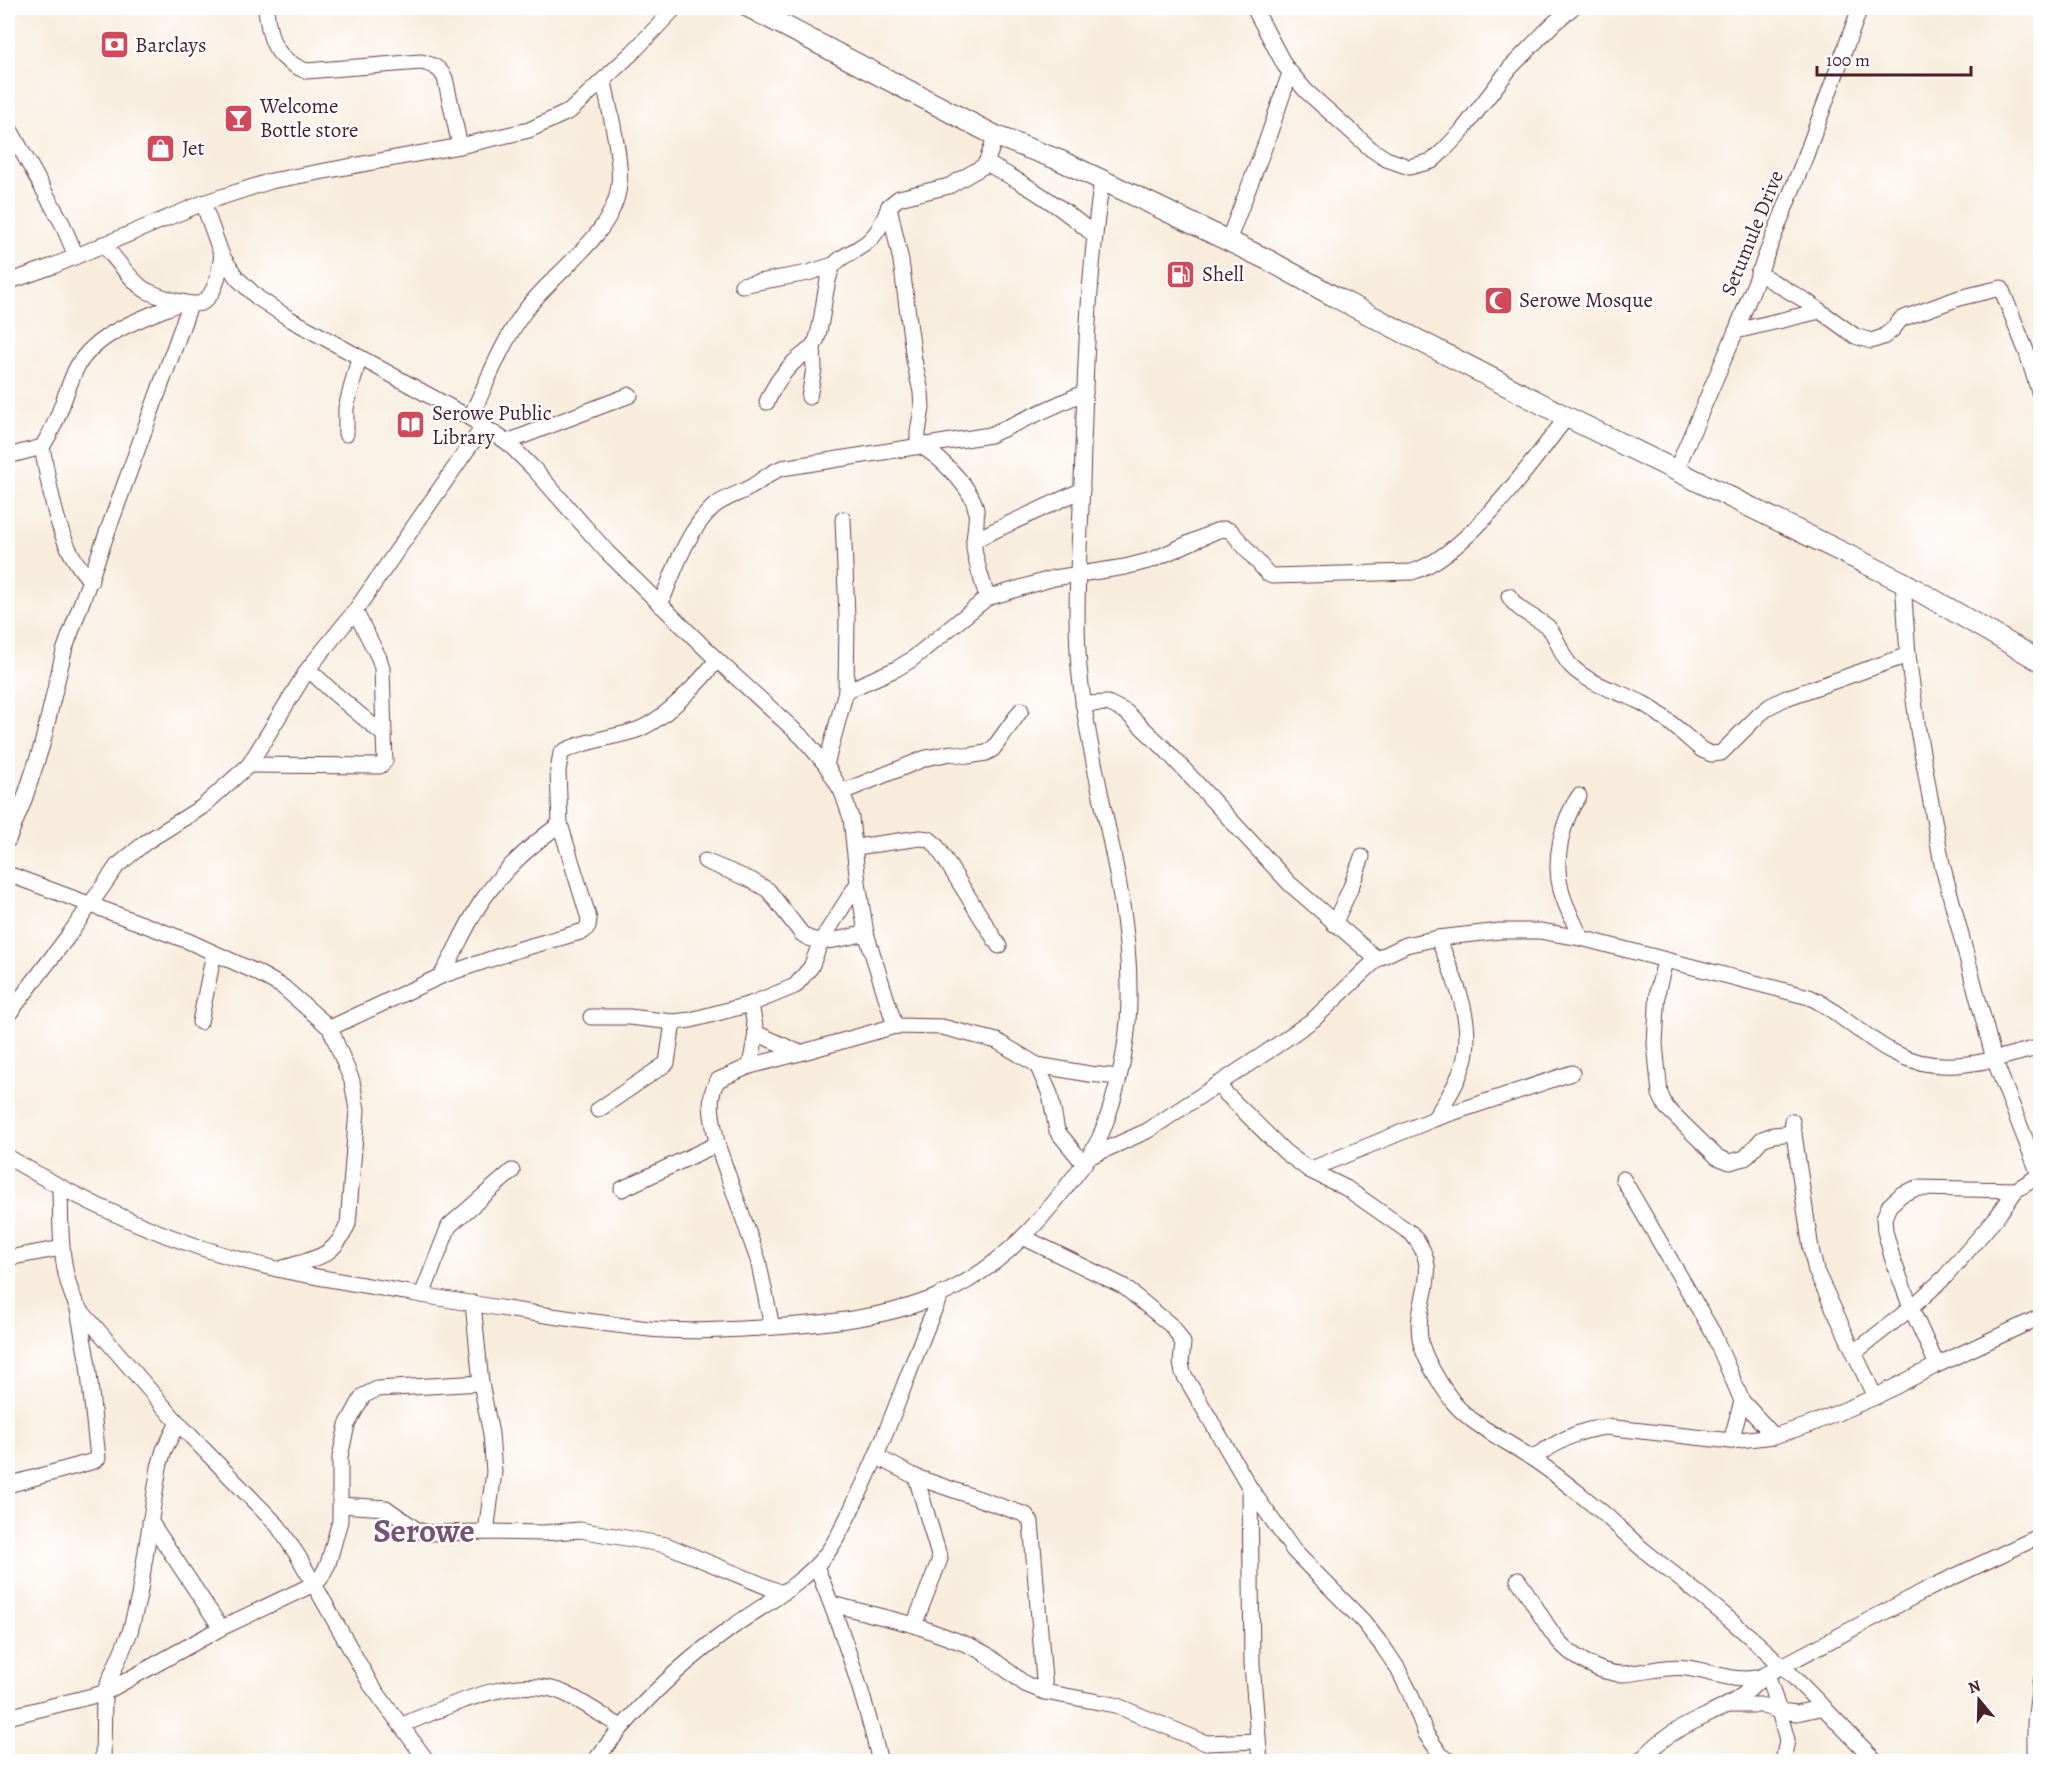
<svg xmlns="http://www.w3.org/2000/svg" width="2048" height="1769" viewBox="0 0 2048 1769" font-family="Alegreya,serif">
  <rect width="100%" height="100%" fill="#fff"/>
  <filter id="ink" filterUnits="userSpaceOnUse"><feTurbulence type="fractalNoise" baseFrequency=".0167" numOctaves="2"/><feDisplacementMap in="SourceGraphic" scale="12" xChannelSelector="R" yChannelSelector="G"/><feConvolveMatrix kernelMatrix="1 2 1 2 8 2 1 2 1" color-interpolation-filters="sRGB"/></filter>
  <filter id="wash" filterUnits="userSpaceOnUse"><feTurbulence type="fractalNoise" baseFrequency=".008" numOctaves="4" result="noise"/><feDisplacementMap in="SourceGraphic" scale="24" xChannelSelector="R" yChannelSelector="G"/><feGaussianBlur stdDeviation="1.35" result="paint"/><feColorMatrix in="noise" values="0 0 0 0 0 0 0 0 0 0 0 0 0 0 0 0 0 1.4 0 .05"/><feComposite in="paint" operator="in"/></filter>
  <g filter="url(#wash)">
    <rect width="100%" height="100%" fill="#f8eddd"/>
  </g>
  <g filter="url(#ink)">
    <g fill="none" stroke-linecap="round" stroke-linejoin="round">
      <defs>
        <g id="minor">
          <path d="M266,8c3,32 8,50 40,63l115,-9c12,3 18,5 24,16l15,68"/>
          <path d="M1254,8l31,58 21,25 65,58 15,10 23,8 23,-6 12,-11 17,-18 49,-64 43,-44 19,-16"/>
          <path d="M8,126l54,97 14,33"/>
          <path d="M986,163c38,20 75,43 108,72"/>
          <path d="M203,203l19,53 15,22 21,20 32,21 180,99 37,24 27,27 73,83 110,108 86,78 23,27 16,27 9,26 7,65 8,50 29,93"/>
          <path d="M1228,241l39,-101 23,-67"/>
          <path d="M103,244c12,14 24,31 38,43 8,7 52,22 62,15 14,-10 16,-31 19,-46"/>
          <path d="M1758,273l48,28 49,35 16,5 12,-4 9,-7 9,-11 58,-21 42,-10 26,65 13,42"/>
          <path d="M8,282l45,-16 150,-63 68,-22 189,-35 69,-16 41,-19 63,-59 42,-44"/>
          <path d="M742,285l66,-12 25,-8"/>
          <path d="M1736,331l84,-20"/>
          <path d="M809,397l5,-28 -1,-24"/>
          <path d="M767,402c6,-15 15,-28 26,-39 7,-7 19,-13 23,-22 8,-19 8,-63 18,-76 6,-8 15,-11 23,-16 18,-10 25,-23 32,-43"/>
          <path d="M470,418c17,-35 31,-74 54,-106 29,-40 90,-76 95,-127 3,-27 -10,-76 -15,-104"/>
          <path d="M346,434v-26l13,-50"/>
          <path d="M507,442l123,-47"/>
          <path d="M918,445v-13l4,-24 -1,-16 -7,-32 -13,-99 -12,-55 10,-8 50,-12 33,-19 4,-4 10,-27"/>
          <path d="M918,445c20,9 55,44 58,65 2,13 -3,25 -2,38 2,17 9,33 13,50"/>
          <path d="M42,447c9,47 15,99 49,134"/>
          <path d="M8,456l34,-9c17,-26 21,-49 33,-76 17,-38 72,-54 107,-69"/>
          <path d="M1676,470l60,-139 70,-176 54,-147"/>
          <path d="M843,519l4,98 -1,74"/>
          <path d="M974,540l108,-50"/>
          <path d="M1903,582l5,73 10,75 24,134 52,195 46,118"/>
          <path d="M1509,596c9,16 26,20 39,31 11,11 12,29 23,39 20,20 49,25 73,38 21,12 40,31 58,46l9,4 10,-1 38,-38 11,-9 16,-8 122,-43"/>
          <path d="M660,605c14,-33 26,-73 53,-98 10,-9 26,-13 38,-20 11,-6 17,-14 31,-19l208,-33 95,-43"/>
          <path d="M355,611l24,47 3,10 2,67"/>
          <path d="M1083,704l25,-1 18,9 38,36 126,136 87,75"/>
          <path d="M249,765l131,1 5,-5 -1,-26 -50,-42 -26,-24"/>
          <path d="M826,765l20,-74 50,-22 15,-9 76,-62 67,-20 71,-11 27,-7 64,-29 8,-2 7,2 37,43 4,2 140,-4c56,-18 119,-109 155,-155"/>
          <path d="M842,792l84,-34 25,-5 17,3 18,-3 7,-4 28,-39"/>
          <path d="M1579,796c-17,24 -26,65 -18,94 4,16 13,32 20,48"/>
          <path d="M8,840l16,-40 18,-55 22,-94 126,-346"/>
          <path d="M856,847l64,-9 9,1 7,6 63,101"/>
          <path d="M705,861l46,19 17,10 34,44c17,14 45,3 64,-1"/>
          <path d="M8,874l180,67 68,31 27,15 47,41 22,53 5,29 -9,114c-14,34 -32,34 -65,44"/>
          <path d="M1334,924l17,-37 11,-30"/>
          <path d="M1665,961l-7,28 -3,55 5,50 6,13 51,50 13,5 15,-4 17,-19 11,-4 21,-2"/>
          <path d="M441,976c15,-25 26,-54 43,-78 20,-29 47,-53 76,-74"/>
          <path d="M8,1015l61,-80 48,-69 29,-24 56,-35 47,-42 59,-96 47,-58 128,-184"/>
          <path d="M591,1017h38l44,5 18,-2 60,-16 44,-18 16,-19 10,-26 37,-58"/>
          <path d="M200,1022l14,-69"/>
          <path d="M330,1028l111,-52 76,-26 67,-19 4,-5 1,-7 -29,-95 -2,-53 3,-18c16,-11 56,-16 76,-23 27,-10 62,-47 80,-70"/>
          <path d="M756,1033l44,20 95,-27 47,1 55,14 40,24 52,9 30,3"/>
          <path d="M1037,1065l13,29 7,37 27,33"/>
          <path d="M750,1066l6,-33 -5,-29"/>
          <path d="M1217,1085l68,67 24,18 37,18 66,46c33,39 2,64 8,104 2,18 22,49 33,64 20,24 51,37 77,55 25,16 49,37 72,55 15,13 28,27 44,40 46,37 92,72 135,113 33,31 63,65 96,97"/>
          <path d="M598,1110l69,-47 6,-41"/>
          <path d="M1434,1119c12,-18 24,-36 30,-57 11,-43 -11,-86 -26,-124"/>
          <path d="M1792,1121l19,128 5,22 59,126"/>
          <path d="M717,1144l41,116 14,67"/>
          <path d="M8,1157c84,51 172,90 269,112 46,10 93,17 139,25 75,13 149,25 225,34 40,5 79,2 119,0 57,-4 117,-8 171,-29 58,-23 102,-67 139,-117 11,-14 22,-28 30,-45 19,-46 30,-99 29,-148 0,-109 -40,-214 -50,-322 -5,-61 1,-123 3,-184 3,-101 5,-203 20,-303"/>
          <path d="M1089,1157l58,-26 120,-79 47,-33 63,-60 29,-14 32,-7 62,-7h40l41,7 228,59c20,8 34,23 53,35 10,7 20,15 31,20 48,26 99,8 147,-5"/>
          <path d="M1309,1170l125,-51 138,-46"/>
          <path d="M1623,1179l90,154 29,68 32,35"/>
          <path d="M60,1189c1,39 -1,81 17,117l101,117 100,103 20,30 73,129 57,77"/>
          <path d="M622,1189l95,-45c-3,-21 -12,-46 1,-64l32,-14 50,-13"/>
          <path d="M1025,1238l98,48 50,41 10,16 -2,20 2,10 67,115 44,63 69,70 21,27 14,21 12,24 16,41 15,21 10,7"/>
          <path d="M8,1258l54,-10"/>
          <path d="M422,1295l27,-69 63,-55"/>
          <path d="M473,1303l8,80 10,51 3,38 -8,60"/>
          <path d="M1855,1352l56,-44 33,-30 52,-60 20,-28 24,-15"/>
          <path d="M1937,1365l-26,-57 -19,-51 -7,-26 -1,-13 5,-12 13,-12 15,-6 99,2"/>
          <path d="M1731,1441l11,-40"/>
          <path d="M877,1457l39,20 110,38 5,7 14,170"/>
          <path d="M1532,1458c25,-15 44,-28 74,-31l125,14 43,-5 35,-11 66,-28 62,-32 103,-48"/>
          <path d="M8,1485l86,-24 4,-3 -10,-93 -10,-56"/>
          <path d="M1250,1488l2,176 8,98"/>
          <path d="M341,1505l45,3 31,22 11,3 58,-1 57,1 37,-3 86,15 116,48"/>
          <path d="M150,1521l71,107"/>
          <path d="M816,1566c26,63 48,129 64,196"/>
          <path d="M1518,1580c14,19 24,40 38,58 14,18 44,36 67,36 21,-1 43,-9 64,-6 24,3 52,17 76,8l165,-87 112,-53"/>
          <path d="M832,1604l82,21 57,21 15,8 39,30 20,8 70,13 91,38 52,-2"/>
          <path d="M914,1625l26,-66 -24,-82"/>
          <path d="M1767,1674l12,37"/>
          <path d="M1729,1705h31l19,6"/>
          <path d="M8,1717l96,-24 117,-65 93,-44 6,-5 8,-15 12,-43v-64l7,-32 16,-29 14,-7 104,-6"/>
          <path d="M402,1725c45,-18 115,-54 164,-31 19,9 37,22 55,33"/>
          <path d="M103,1762l1,-69 26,-61 9,-36 20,-129 5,-17 14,-27"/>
          <path d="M594,1762c38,-51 82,-94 133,-131 33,-25 75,-45 100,-78 13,-17 21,-38 31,-57 32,-65 53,-135 83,-202"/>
          <path d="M1639,1762c10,-10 20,-21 32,-28 34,-21 65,-26 92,-58"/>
          <path d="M1783,1762l4,-22 -8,-29 18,2 27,-6"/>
          <path d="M2035,1762v-39l5,-41"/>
        </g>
        <path id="major" d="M750,8l246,128 63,24 43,20 166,80 69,38 230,119 336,165 137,79"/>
      </defs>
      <use href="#minor" stroke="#643e46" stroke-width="17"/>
      <use href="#major" stroke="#643e46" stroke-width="22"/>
      <use href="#minor" stroke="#fff" stroke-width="15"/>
      <use href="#major" stroke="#fff" stroke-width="20"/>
    </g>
  </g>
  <defs>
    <symbol id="bank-square" viewBox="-11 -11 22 22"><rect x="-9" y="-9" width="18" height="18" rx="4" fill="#d1495b" stroke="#fff"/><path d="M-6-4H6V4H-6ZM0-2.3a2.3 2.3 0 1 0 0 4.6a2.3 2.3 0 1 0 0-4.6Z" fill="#fff"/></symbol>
    <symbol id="bar-square" viewBox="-11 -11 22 22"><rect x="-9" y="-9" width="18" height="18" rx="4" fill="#d1495b" stroke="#fff"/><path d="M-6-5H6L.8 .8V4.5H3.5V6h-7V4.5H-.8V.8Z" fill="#fff"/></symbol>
    <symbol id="shop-square" viewBox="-11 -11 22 22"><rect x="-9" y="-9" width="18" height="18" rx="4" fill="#d1495b" stroke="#fff"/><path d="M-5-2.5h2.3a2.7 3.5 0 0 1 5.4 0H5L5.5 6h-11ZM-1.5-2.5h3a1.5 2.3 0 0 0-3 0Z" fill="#fff"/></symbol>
    <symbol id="fuel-square" viewBox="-11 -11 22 22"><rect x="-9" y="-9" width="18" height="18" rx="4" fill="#d1495b" stroke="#fff"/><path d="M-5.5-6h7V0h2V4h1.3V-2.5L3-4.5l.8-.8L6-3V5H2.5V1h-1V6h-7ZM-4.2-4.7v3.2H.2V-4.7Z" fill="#fff"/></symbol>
    <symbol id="mosque-square" viewBox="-11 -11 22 22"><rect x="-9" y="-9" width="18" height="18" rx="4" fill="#d1495b" stroke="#fff"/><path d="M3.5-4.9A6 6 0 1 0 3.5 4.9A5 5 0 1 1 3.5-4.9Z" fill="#fff"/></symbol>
    <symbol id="library-square" viewBox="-11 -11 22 22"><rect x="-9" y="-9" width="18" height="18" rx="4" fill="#d1495b" stroke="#fff"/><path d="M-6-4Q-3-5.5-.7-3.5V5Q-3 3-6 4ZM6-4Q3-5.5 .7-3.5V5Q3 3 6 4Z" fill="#fff"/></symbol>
  </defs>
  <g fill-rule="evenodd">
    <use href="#bank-square" x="98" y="28" width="33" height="33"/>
    <use href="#bar-square" x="222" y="102" width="33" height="33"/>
    <use href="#shop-square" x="144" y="132" width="33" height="33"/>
    <use href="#fuel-square" x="1164" y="258" width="33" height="33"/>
    <use href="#mosque-square" x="1482" y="284" width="33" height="33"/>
    <use href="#library-square" x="394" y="408" width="33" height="33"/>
  </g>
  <g text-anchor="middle" stroke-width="4.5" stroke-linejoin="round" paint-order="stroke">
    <g font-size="21" fill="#4a1f2b" stroke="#fff" text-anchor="start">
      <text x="135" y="52">Barclays</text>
      <text x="260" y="113">Welcome<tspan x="260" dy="24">Bottle store</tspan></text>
      <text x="182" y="155">Jet</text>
      <text x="1202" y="281">Shell</text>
      <text x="1519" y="307">Serowe Mosque</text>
      <text x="432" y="420">Serowe Public<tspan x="432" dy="24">Library</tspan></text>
    </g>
    <g font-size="21" fill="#4a1f2b" stroke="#fff">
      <text transform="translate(1752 233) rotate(-68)" y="7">Setumule Drive</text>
    </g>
    <g font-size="33" font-weight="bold" fill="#775473" stroke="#fff">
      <text x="424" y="1542">Serowe</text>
    </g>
  </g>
  <rect width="2048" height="1769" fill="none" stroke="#fff" stroke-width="30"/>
  <g transform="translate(1979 1700) rotate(341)" stroke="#ffffff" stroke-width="4.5" paint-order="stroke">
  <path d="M0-4.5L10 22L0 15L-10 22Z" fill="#4a1f2b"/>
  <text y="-9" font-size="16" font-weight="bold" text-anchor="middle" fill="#4a1f2b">N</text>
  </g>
  <path d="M1817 66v9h154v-9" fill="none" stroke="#4a1f2b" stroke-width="3"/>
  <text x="1826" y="66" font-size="18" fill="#4a1f2b" stroke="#ffffff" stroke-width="4.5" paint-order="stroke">100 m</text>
</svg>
